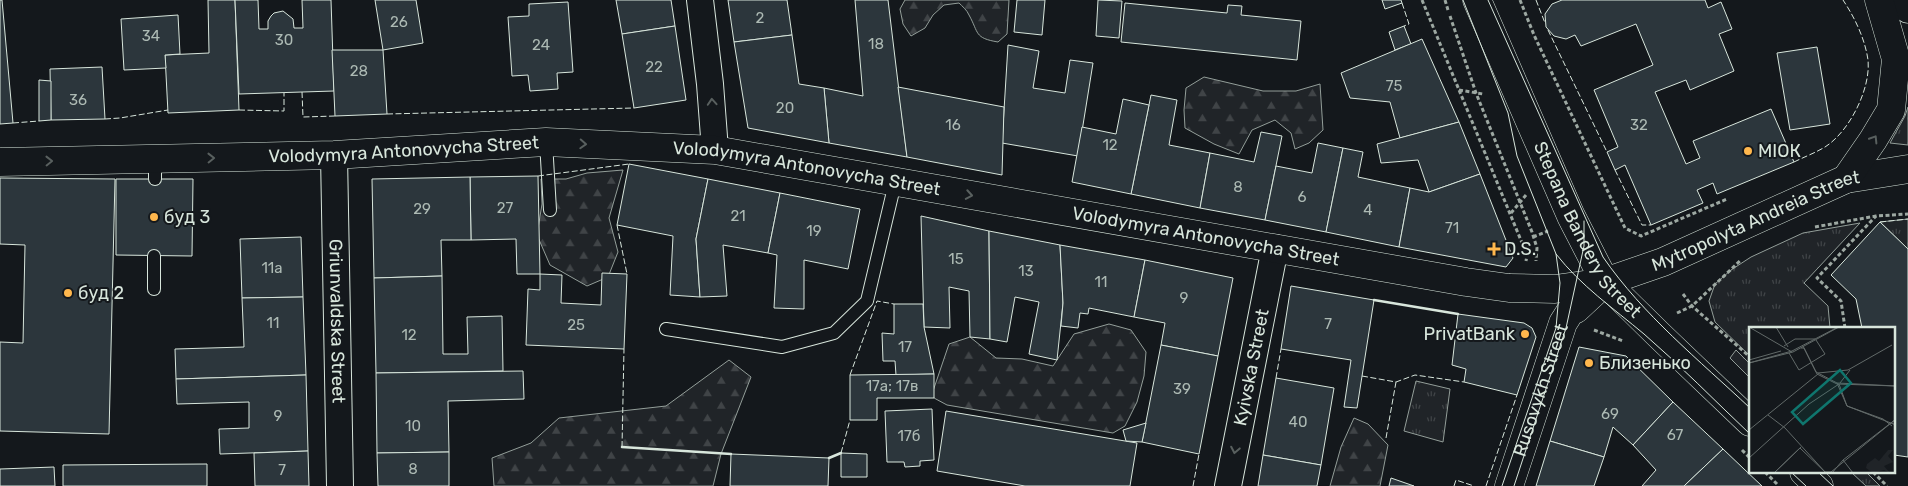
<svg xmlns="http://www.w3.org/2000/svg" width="1908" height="486" viewBox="0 0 1908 486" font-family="Rubik,sans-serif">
  <defs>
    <pattern id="grass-tufts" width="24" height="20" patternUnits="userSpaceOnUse" patternTransform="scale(1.25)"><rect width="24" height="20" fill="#202428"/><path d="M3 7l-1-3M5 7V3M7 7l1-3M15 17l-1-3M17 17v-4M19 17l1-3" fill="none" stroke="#404447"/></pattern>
    <pattern id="forest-firs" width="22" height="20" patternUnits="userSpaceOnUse" patternTransform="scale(1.25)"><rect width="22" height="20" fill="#202428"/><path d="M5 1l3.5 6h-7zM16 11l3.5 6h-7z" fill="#404447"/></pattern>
  </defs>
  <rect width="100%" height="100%" fill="#14181c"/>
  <g fill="url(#grass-tufts)" stroke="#939e99">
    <path d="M1908,107v38l-18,-2 15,-27z"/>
    <path d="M1908,219v30l-28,-27z"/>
    <path d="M1860,223l-56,60 24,23 2,22h-80v28l-35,-34 -6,-21 6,-17 16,-14 20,-13 52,-24z"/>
    <path d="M1736,350l14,14v14l-20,-20z"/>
    <path d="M1416,381l34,8 -7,53 -39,-11z"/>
    <path d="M1851,472h15l14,14h-14z"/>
  </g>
  <g fill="url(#forest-firs)" stroke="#939e99">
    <path d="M905,0h104l-2,34 -9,8c-24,-4 -19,-9 -29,-27 -2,-5 -7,-9 -10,-12l-15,2 -11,10 -8,13 -14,8 -8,-12 -3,-15z"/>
    <path d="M1204,77l59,14h33l24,-7 3,46 -14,13 -14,6 -4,-16 -16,-13 -23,10 -13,24 -25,-10 -29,-16 -1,-18 2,-22z"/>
    <path d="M623,170l-14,48 9,34 -10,25 -21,9 -37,-21 -13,-30 5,-31 -1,-25h25l21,-6z"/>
    <path d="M1109,324l22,6 15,22 -2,24 -7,26 -12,24 -12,7 -166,-28 -13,-7 -2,-4 17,-50 21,-7 26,21 26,1 31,7 21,-32z"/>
    <path d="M729,360l22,17 -30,77 -8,32h-219l-2,-28 39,-15 28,-25 107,-12z"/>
    <path d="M1354,418l14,6 20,21 -8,41h-50l11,-39z"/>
  </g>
  <g fill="#2c363c" stroke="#d8e6dc">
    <path d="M0,0h2l11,123 -13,1z"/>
    <path d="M208,0h27l4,110 -71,3 -3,-58 44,-2z"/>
    <path d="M235,0h23l1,29h9v-8l3,-5 3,-3 9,-2 10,8 1,9h9l-1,-28h29l3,91 -95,3z"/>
    <path d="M375,0h41l7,43 -40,7z"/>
    <path d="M616,0h55l4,26 -53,8z"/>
    <path d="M728,0h59l5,35 -58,7z"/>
    <path d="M855,0h33l19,157 -78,-14 -5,-55 39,8z"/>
    <path d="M1017,0h28l-3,35 -28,-3z"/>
    <path d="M1098,0l24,1 -3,37 -23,-2z"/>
    <path d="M1382,0h19l1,3 -17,6z"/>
    <path d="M1562,0h143l3,8 13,-6 11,27 -13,5 15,37 -44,19 -4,-10 -31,12 31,72 14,-6 -7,-17 78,-32 23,53 -77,32 -4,-11 -16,7 6,13 -52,22 -26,-60 -10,5 -8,-18 11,-5 -24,-57 59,-25 -17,-41 -55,22 -6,-11 -9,4 -12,-3 -8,-9 -1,-13 7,-10z"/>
    <path d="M568,2l5,70 -16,1 1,16 -28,2 -2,-16 -16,1 -4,-59 21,-1v-12z"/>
    <path d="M1125,3l102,10 1,-8 14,1 -1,9 60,6 -4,39 -176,-18z"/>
    <path d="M178,15l2,39 -15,1 1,13 -42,2 -3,-51z"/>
    <path d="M675,26l11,74 -52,8 -12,-74z"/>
    <path d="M1404,26l7,18 -16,6 -6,-18z"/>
    <path d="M792,35l7,49 25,4 5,55 -81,-15 -14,-86z"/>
    <path d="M1422,39l37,83 -59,16 -10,-36 -40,-4 -9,-25z"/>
    <path d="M1008,45l31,6 -6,37 32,5 5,-33 23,3 -15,93 -76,-13z"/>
    <path d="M1817,47l13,77 -40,6 -13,-77z"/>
    <path d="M332,50h51l4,64 -52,2z"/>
    <path d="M102,67l3,52 -54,1 -1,-51z"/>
    <path d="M39,80l12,1v39l-12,1z"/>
    <path d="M898,87l106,20 -2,68 -95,-18z"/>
    <path d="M1151,95l26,5 -8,45 41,8 -10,55 -69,-14z"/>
    <path d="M1123,99l26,6 -18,89 -59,-12 10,-55 34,7z"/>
    <path d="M1459,122l21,52 -51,18 -11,-32 -37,3 -4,-19z"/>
    <path d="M1261,132l21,4 -17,84 -65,-12 10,-55 44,9z"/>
    <path d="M1318,143l25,5 -17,84 -61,-12 11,-54 36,7z"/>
    <path d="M1343,148l20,4 -5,25 52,11 -11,59 -73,-15z"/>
    <path d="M629,164l79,15 -12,60 4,58 -30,-2 3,-59 -56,-11z"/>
    <path d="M1480,174l33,84 -7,9 -107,-20 11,-59 19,4z"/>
    <path d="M538,176l2,98h-23l-1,-35 -45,1 -1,-63z"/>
    <path d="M470,177l1,63h-30l1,36 -68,2 -2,-99z"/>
    <path d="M0,178l115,1 -6,255 -109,-3v-89l23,1 2,-98 -25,-1z"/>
    <path d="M116,179h77l-1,77 -76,-1z"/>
    <path d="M708,179l72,14 -12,60 -45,-8 4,51 -27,1 -4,-58z"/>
    <path d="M780,193l80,16 -12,60 -44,-9v49l-30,-1 3,-53 -9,-2z"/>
    <path d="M921,216l68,15 1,108 -20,-2 -1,-46 -20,-4 1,41 -26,-1z"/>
    <path d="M1880,222l28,27v208l-14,-2v-127h-32l-6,-29 -25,-24z"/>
    <path d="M989,231l71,14 3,58 -6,57 -28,-6 10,-52 -24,-5 -8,45 -17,-3z"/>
    <path d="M301,237l2,60 -61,1 -2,-59z"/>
    <path d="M1060,245l85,15 -11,57 -45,-9 -1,6 -8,-1 -2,15 -17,-2 2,-23z"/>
    <path d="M1145,260l88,18 -15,78 -57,-11 4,-22 -31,-6z"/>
    <path d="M602,273l25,1 -3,75 -98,-4 2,-56 12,1v-16l22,1 -1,28 40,2z"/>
    <path d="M442,276l1,78h25l-1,-37 35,-1 1,55 -127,2 -2,-95z"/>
    <path d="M1291,286l83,14 -17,108 -13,-1 7,-47 -70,-11z"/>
    <path d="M303,297l3,78 -130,4 -1,-30 69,-2 -2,-49z"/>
    <path d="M894,304h29l1,23 10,47 -38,1 -1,-14h-12l-1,-28 12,1z"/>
    <path d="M1458,314l66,9 8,5 4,9 -19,58 -53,-13 2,-13 -14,-4z"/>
    <path d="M1161,345l57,11 -19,98 -57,-12z"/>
    <path d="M1579,347l47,9 47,46 -40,43 -20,-18 -9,30 -54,-16z"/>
    <path d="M523,371l1,28 -76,2 1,51 -72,1 -1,-80z"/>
    <path d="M934,374v24h-57v22h-27v-45z"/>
    <path d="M306,375l2,76 -88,3 -1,-25 30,-1v-26l-72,2 -1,-25z"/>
    <path d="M1276,378l58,10 -13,77 -58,-10z"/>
    <path d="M1673,402l50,47 -39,37h-42l14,-16 -23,-25z"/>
    <path d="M932,409l2,51 -14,1v5l-15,1 -1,-5h-17l-2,-51z"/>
    <path d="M946,411l191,32 -7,43h-105l-88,-15z"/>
    <path d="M1146,423l-4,19 -16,-1 -3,-11z"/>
    <path d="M1550,441l54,16 -10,29h-58z"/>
    <path d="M1723,449l21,20 18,17h-78z"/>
    <path d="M308,451l1,35h-54l-1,-33z"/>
    <path d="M449,452v34h-71l-1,-33z"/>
    <path d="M841,453l26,1v23h-26z"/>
    <path d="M731,454l98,4 -1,28h-98z"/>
    <path d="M1263,455l58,10 -4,21h-59z"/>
    <path d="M207,464v22h-144v-21z"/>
    <path d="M54,467l1,19h-55v-17z"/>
    <path d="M1391,478l23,8h-25z"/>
  </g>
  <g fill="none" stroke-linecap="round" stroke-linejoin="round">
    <defs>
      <g id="lane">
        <path d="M546,142l4,68"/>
        <path d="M155,179v-20"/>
        <path d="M154,289v-33"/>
        <path d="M666,329l116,18 52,-14 33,-32 28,-118"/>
      </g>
      <g id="street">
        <path d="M700,0l10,84 5,66"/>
        <path id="s1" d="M334,155l6,331"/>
        <path id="s2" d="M1228,486l47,-238"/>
      </g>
      <g id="secondary">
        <path id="s3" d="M1477,0l94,216 34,66 54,53 91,87"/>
        <path d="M1897,0l11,9"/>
        <path id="s4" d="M0,162l334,-7 212,-13 169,8 751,132 43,6 46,1 50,-7 58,-20 183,-83 62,-10"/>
        <path d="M1846,179l27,-39 18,-30 5,-51 -17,-59"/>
        <path d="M1804,472l15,14"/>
        <path id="s5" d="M1509,486l54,-163 7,-11 6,-3 29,-27"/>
      </g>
    </defs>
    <use href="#lane" stroke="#d8e6dc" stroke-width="14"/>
    <use href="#street" stroke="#d8e6dc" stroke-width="28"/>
    <use href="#secondary" stroke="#d8e6dc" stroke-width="29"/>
    <g stroke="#9da8a2" stroke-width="3" stroke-dasharray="4 2.5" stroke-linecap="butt">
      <path d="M1422,0l105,255 -1,6"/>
      <path d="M1445,0l3,10"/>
      <path d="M1520,0l14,35 91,193 16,8 86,-37"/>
      <path d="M1450,16l26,77 56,139 5,16 -1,13"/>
      <path d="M1459,90l24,4"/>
      <path d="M1511,213l15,-18"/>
      <path d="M1815,227l61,-11 32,-2"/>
      <path d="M1533,237l15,-6"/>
      <path d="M1683,294l9,12 58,51"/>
      <path d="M1677,313l15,-7 49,-46"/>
      <path d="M1845,328l-4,-27 -24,-23 59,-62"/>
      <path d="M1594,330l29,11"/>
      <path d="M1742,450l8,8"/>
      <path d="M1765,472l12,12"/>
      <path d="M1873,472l14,14"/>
    </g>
    <use href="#lane" stroke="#14181c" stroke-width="12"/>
    <use href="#street" stroke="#14181c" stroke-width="26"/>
    <use href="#secondary" stroke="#14181c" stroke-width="28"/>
    <g stroke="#d8e6dc" stroke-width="1">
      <path d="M1463,0l45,113 9,43 39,98 4,29 -4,45 -54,158"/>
      <path d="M1488,0l115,257c40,58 96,103 147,151"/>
      <path d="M1556,254c25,32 57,54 88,80 37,32 71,67 106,100"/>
      <path d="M1791,472l15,14"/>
      <path d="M1818,472l15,14"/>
      <path d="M1514,486l52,-158 18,-82v-25"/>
    </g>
    <g stroke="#d8e6dc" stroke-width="1" stroke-dasharray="6 2.5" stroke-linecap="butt">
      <path d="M1536,0l9,23"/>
      <path d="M1402,3l7,21 -5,2"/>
      <path d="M1548,30l59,122"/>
      <path d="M302,92l1,25 32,-1"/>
      <path d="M239,110l45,1v-18"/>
      <path d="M387,114l247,-6"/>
      <path d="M105,119l15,-1 48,-8"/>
      <path d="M13,123l26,-2"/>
      <path d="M1794,162c10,-5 21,-9 31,-15 24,-15 46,-58 43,-87 -3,-21 -13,-42 -25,-60"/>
      <path d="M1615,170l27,55h9"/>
      <path d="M538,176l91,-12"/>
      <path d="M1880,222l28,-3"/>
      <path d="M617,225l10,49"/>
      <path d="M850,375l27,-74 17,3"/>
      <path d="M1362,376l34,6 19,-7 49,7"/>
      <path d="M1276,378l5,-29"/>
      <path d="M1386,438l10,-56"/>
      <path d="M622,447l2,-98"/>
      <path d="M841,453l9,-33"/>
      <path d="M1193,486l6,-32"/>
      <path d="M1454,486l2,-6 18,6"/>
      <path d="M1486,486l31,-91"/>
    </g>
    <g stroke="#d8e6dc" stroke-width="2.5">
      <path d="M1374,300l84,14"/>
      <path d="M622,447l109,7"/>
      <path d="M829,458l12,-5"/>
    </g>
  </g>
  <defs><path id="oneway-chevron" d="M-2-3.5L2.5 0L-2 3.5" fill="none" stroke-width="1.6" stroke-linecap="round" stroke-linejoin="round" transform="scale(1.25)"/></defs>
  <g stroke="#59605f">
    <use href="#oneway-chevron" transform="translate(712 102) rotate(-94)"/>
    <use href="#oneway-chevron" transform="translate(1874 139) rotate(-58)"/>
    <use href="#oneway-chevron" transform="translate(583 144) rotate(3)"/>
    <use href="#oneway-chevron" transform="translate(211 158) rotate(-1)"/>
    <use href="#oneway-chevron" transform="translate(49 161) rotate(-1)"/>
    <use href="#oneway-chevron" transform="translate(969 195) rotate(10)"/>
    <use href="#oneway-chevron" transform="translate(1235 450) rotate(101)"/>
  </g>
  <g fill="#ffb74d" stroke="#14181c" stroke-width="2">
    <circle cx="1748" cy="151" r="5"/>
    <circle cx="154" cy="217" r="5"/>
    <path d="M1491.5 241.5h5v5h5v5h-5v5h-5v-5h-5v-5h5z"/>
    <circle cx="68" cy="293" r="5"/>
    <circle cx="1525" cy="334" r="5"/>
    <circle cx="1589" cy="363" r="5"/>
  </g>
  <g text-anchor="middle" stroke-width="4" stroke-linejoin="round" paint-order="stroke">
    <g font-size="15" fill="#adbab4">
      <text x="760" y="23">2</text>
      <text x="399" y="27">26</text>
      <text x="151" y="41">34</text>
      <text x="284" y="45">30</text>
      <text x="876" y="49">18</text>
      <text x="541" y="50">24</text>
      <text x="654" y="72">22</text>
      <text x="359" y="76">28</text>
      <text x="1394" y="91">75</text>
      <text x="78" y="105">36</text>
      <text x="785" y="113">20</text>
      <text x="953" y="130">16</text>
      <text x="1639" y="130">32</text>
      <text x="1110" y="150">12</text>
      <text x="1238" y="192">8</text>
      <text x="1302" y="202">6</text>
      <text x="505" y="213">27</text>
      <text x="422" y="214">29</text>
      <text x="1368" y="215">4</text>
      <text x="738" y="221">21</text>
      <text x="1452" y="233">71</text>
      <text x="814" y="236">19</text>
      <text x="956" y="264">15</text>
      <text x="272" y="273">11а</text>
      <text x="1026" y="276">13</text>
      <text x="1101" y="287">11</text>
      <text x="1184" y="303">9</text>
      <text x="273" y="328">11</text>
      <text x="1328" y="329">7</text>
      <text x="576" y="330">25</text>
      <text x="409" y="340">12</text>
      <text x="905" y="352">17</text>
      <text x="892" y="391">17а; 17в</text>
      <text x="1182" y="394">39</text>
      <text x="1610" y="419">69</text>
      <text x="278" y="421">9</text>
      <text x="1298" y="427">40</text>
      <text x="413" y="431">10</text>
      <text x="1675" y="440">67</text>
      <text x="909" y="441">17б</text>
      <text x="413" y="474">8</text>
      <text x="282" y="475">7</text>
    </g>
    <g font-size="18" fill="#d8e6dc" stroke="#14181c">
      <text dy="6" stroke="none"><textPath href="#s4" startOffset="404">Volodymyra Antonovycha Street</textPath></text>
      <text dy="6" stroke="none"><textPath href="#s4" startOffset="809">Volodymyra Antonovycha Street</textPath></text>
      <text dy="6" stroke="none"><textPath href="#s4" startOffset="1781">Mytropolyta Andreia Street</textPath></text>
      <text dy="6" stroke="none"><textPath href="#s3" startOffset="256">Stepana Bandery Street</textPath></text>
      <text dy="6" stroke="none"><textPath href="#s4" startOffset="1214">Volodymyra Antonovycha Street</textPath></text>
      <text dy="6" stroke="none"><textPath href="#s1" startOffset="166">Griunvaldska Street</textPath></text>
      <text dy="6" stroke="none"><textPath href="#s2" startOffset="121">Kyivska Street</textPath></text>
      <text dy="6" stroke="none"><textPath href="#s5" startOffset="101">Rusovykh Street</textPath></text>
    </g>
    <g font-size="18" fill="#d8e6dc" stroke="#14181c" text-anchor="start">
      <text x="1758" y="157">МІОК</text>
      <text x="164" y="223">буд 3</text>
      <text x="1504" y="255">D.S.</text>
      <text x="78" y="299">буд 2</text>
      <text x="1515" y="340" text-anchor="end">PrivatBank</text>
      <text x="1599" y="369">Близенько</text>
    </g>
  </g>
  <g transform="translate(1749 327)">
    <rect width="146" height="146" fill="#14181c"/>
    <path d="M139,123h5l-5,6 5,6 -9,4 6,7 -6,-3 -11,3 -7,-5 1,-4 8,-6 4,3z" fill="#202428"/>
    <path fill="none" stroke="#626a69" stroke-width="1" d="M0,0l43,25M27,0l12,20M35,19l11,-7h20M54,19l13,26 21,11 59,3M52,21h3l13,26 20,10 59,2M40,26l10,17 26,-16 -9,-14M0,33l32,-9M0,36l43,-12 46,-24M0,36l44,-11 46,-25M69,46l30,-3 44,-25M88,56l10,23 36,13 9,7M91,56l10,-13M90,57l8,22 49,19M19,88l17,13 41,45M0,103l69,-56M0,131l60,-54 30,-20M94,133l10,13M25,146l27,-26M25,146l26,-25 25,24h6l65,-53M83,146l11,-13 53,-41"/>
    <path fill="#0f766e" fill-opacity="0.15" stroke="#0f766e" stroke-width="2.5" d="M91,43l11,13 -48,41 -11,-12z"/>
    <rect width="146" height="146" fill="none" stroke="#d8e6dc" stroke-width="2.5"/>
  </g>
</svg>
